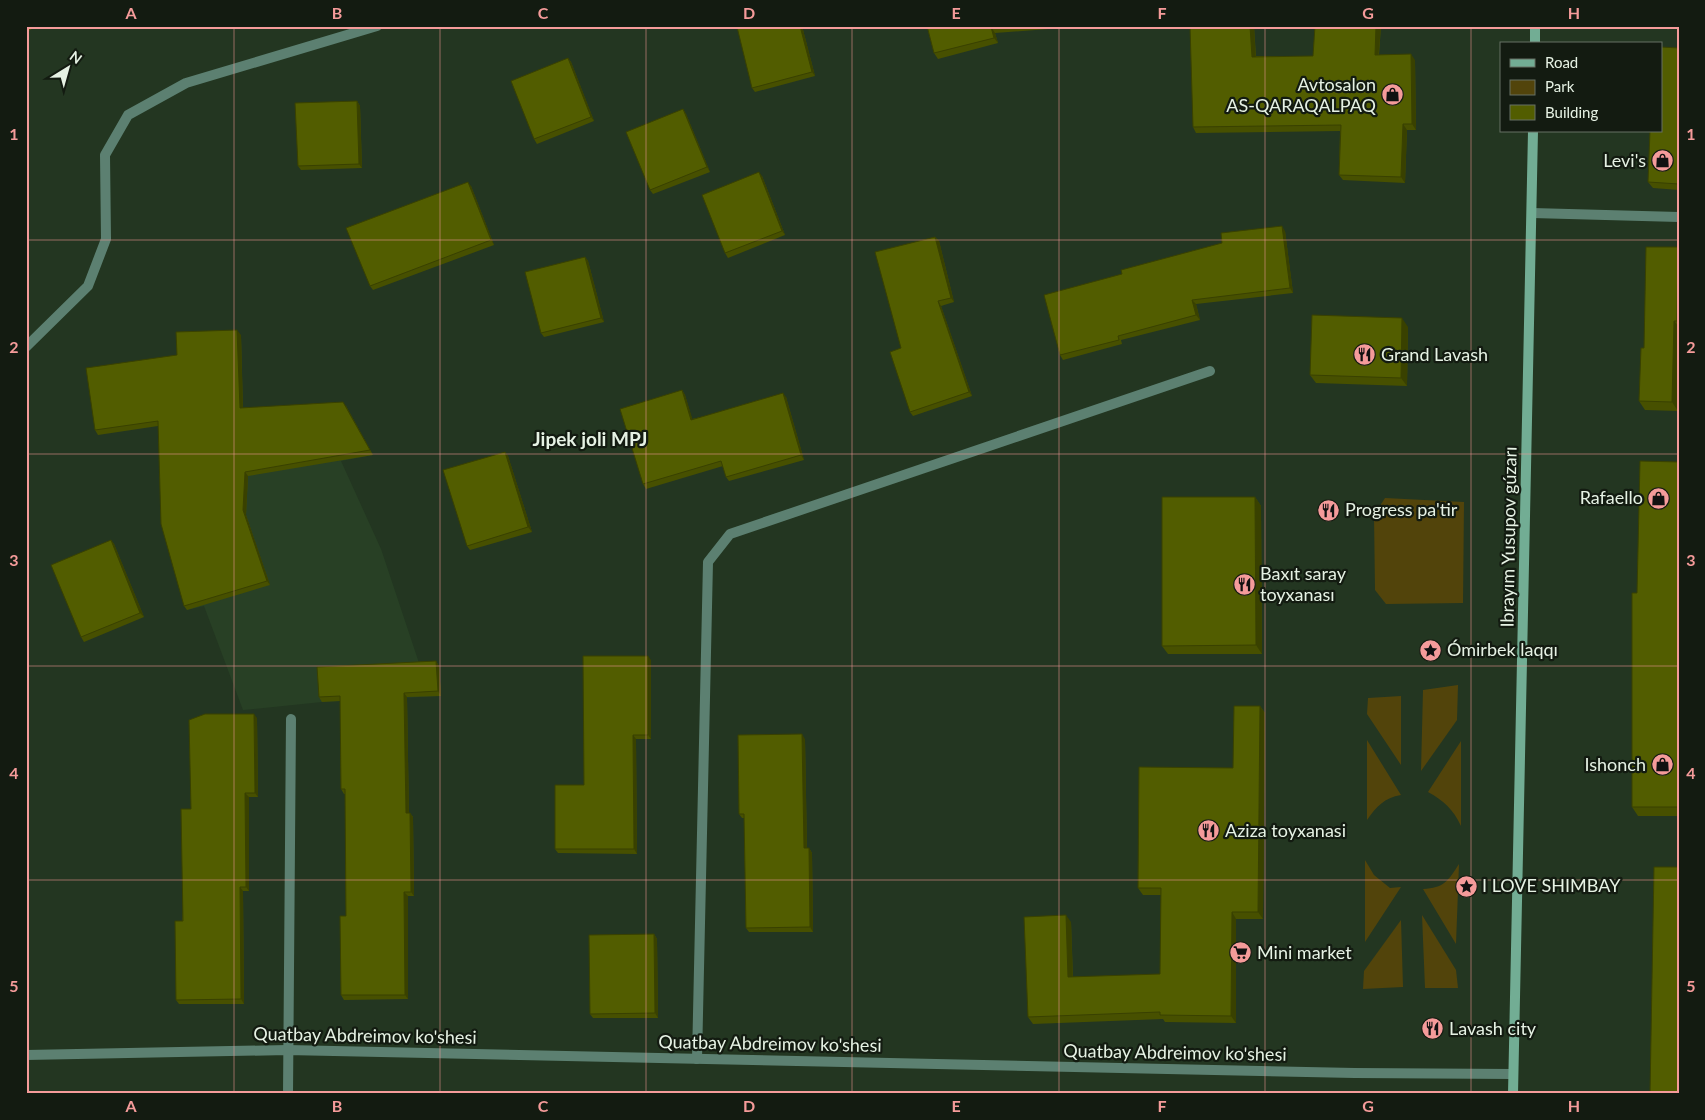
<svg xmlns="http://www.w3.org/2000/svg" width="1705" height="1120" viewBox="0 0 1705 1120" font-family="Lato,sans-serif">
  <rect width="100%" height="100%" fill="#233621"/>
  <path fill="#284025" d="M346,406l27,49 -32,6 40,88 39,117h19l2,30 -119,6 -79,8 -39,-104 -17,4 -23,-81 -1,-112z"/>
  <g fill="#52440b">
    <path d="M1385,498l79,4 -1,101 -77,1 -11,-14 -1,-75z"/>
    <path d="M1458,685l-1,35 -36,51 2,-81z"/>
    <path d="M1401,696v69l-34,-51 1,-16z"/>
    <path d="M1367,740l34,55c-17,3 -24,11 -34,25z"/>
    <path d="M1461,741v85c-8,-17 -17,-25 -33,-34z"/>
    <path d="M1365,860l9,15 16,13 11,-1 -36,55z"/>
    <path d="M1459,864l-3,80 -33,-55c21,-1 25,-8 36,-25z"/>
    <path d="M1422,915l34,55 2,18h-33z"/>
    <path d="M1401,920l2,67 -40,2 1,-18z"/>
  </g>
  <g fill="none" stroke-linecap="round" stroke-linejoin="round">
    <g stroke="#5c8071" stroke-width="10">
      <path d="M1532,213l147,4"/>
      <path d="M26,347l62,-61 18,-47 -1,-84 23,-40 58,-32 191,-57"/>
      <path d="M26,1055l261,-5 1068,23 158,1"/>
      <path d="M697,1059l11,-497 22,-28 480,-163"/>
      <path d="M288,1094l3,-375"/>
    </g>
    <g stroke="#72ad94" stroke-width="10">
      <path d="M1535,44v-18"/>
      <path d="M1513,1094l20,-963"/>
    </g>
  </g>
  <g fill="#475000">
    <path d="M26,26h10l-10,7z"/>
    <path d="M739,26h63l13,50 -60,16 -3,-4z"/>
    <path d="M927,26h161l-93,7 3,10 -60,16 -4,-6z"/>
    <path d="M1254,26l2,30h57l2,-30h66l-2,29 36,5 1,70h-9l-2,53 -62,-3 -4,-5 1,-44 -144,2 -3,-6z"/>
    <path d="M1679,48v142l-26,-2 -5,-6z"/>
    <path d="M568,58l3,4 23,59 -57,23 -3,-5z"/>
    <path d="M357,101l3,5 2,62 -61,2 -3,-4z"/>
    <path d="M683,109l3,5 24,58 -57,22 -3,-4z"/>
    <path d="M762,176l23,59 -57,23 -3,-5z"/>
    <path d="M471,186l23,59 -121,45 -3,-4z"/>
    <path d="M1285,231l8,62 -97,11 4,16 -79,20 1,4 -59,16 -3,-5z"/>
    <path d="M935,237l4,4 15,61 -13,4 31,90 -59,20 -3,-4 -9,-64z"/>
    <path d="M1679,248l-1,163 -33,-1 -6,-9 5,-53z"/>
    <path d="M585,257l3,4 16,61 -60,15 -3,-4z"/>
    <path d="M1408,327l-1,59 -91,-3 -6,-8z"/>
    <path d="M241,335l2,73 103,-2 27,49 -125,21 -2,39 24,70 -83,25 -3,-4 -26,-180 -60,9 -3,-5 82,-75z"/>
    <path d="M682,390l3,5 7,24 94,-22 18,63 -75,21 -3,-4 -3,-11 -77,23 -3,-5z"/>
    <path d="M505,452l3,4 24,76 -62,18 -3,-4z"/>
    <path d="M1679,462v354h-41l-6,-9 5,-214z"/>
    <path d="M1255,497l6,9 1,148h-94l-6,-8z"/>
    <path d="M111,540l3,4 30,73 -60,25 -3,-5z"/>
    <path d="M651,660v79h-15l1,115 -79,-1 -3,-4z"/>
    <path d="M436,661l3,5 2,30 -34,1 2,116h1l3,4 1,79h-6v103l-64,1 -3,-5 5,-79 -1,-122h-1l-3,-5 -1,-88 -18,1 -3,-5z"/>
    <path d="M1260,706l5,7 -2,206h-27v104l-71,-1 -2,-3 -130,5 -5,-7 43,-95 2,55 87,-3 1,-79h-18l-5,-7 95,-120z"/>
    <path d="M257,718l1,79h-9v94h-6l1,113h-65l-3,-4 15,-191z"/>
    <path d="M805,739l2,109h2l3,5 1,79h-64l-3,-4 -2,-110h-2l-3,-4z"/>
    <path d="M654,934l3,5 1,79h-65l-3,-4z"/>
  </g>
  <g fill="#394100">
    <path d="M800,26h2l13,50 -3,-4z"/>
    <path d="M1250,26h4l2,36 -4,-5z"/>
    <path d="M1376,26h5l-3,34 -3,-5z"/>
    <path d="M991,27l4,6 3,10 -4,-5z"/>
    <path d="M1411,54l4,6 1,70 -4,-6z"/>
    <path d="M568,58l3,4 23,59 -3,-4z"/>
    <path d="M357,101l3,5 2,62 -3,-4z"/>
    <path d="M683,109l3,5 24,58 -3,-5z"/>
    <path d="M1403,124l4,6 -2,53 -4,-6z"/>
    <path d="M759,172l3,4 23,59 -3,-4z"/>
    <path d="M468,182l3,4 23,59 -3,-5z"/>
    <path d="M1282,226l3,5 8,62 -3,-5z"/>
    <path d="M935,237l4,4 15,61 -3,-4z"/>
    <path d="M1679,248v76l-2,-3z"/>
    <path d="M585,257l3,4 16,61 -3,-4z"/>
    <path d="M1192,300l4,4 4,16 -4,-5z"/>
    <path d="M938,301l3,5 31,90 -3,-4z"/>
    <path d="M1402,318l6,9 -1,59 -6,-8z"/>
    <path d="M1674,321l5,6 -1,84 -6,-9z"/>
    <path d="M237,330l4,5 2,77 -3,-4z"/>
    <path d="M682,390l3,5 9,29 -3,-4z"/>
    <path d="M783,393l3,4 18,63 -3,-5z"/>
    <path d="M343,402l3,4 27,49 -3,-5z"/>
    <path d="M505,452l3,4 24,76 -4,-5z"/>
    <path d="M245,472l3,4 -2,39 24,70 -3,-4 -24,-71z"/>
    <path d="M1255,497l6,9 1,148 -6,-9z"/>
    <path d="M111,540l3,4 30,73 -4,-4z"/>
    <path d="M648,656l3,4v79l-3,-4z"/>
    <path d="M436,661l3,5 2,30 -3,-5z"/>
    <path d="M404,693l3,4 2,120 -3,-4z"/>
    <path d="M1260,706l5,7 -2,206 -5,-7z"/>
    <path d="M254,714l3,4 1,79 -3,-4z"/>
    <path d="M802,734l3,5 2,114 -3,-5z"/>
    <path d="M633,735l3,4 1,115 -3,-5z"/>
    <path d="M245,793l4,4v94l-3,-4z"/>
    <path d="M410,813l3,4 1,79 -3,-4z"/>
    <path d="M809,848l3,5 1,79 -3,-5z"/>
    <path d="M240,887l3,4 1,113 -3,-5z"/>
    <path d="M404,892l4,4v103l-3,-4z"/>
    <path d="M1232,912l4,7v104l-5,-7z"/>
    <path d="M1066,915l5,7 2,62 -5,-7z"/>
    <path d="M654,934l3,5 1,79 -3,-5z"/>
  </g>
  <g fill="#525d00" stroke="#394100">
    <path d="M739,26h61l12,46 -60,16 -15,-61z"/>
    <path d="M927,26h76l-12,1 3,11 -60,15z"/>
    <path d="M1190,26h60l2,31 61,-1 2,-30h61l-1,29 36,-1 1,70h-9l-2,53 -62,-2 2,-50 -148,2z"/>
    <path d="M1661,47l18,1v136l-31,-2 2,-51h11z"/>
    <path d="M568,58l23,59 -57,22 -23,-58z"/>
    <path d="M357,101l2,63 -61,2 -3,-63z"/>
    <path d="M683,109l24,58 -57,23 -24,-58z"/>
    <path d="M759,172l23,59 -57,22 -23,-58z"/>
    <path d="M468,182l23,58 -121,46 -24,-58z"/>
    <path d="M1282,226l8,62 -98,12 4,15 -78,21 1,4 -59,15 -16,-60 78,-21 -1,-4 101,-27 -1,-10z"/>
    <path d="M935,237l16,61 -13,3 31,91 -59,20 -20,-60 11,-4 -26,-96z"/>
    <path d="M1646,247h32l-1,74h-3l-2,81 -33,-1 2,-53h3z"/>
    <path d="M585,257l16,61 -60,15 -16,-61z"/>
    <path d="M1312,315l90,3 -1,60 -91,-3z"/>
    <path d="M237,330l3,78 103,-6 27,48 -125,22 -2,38 24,71 -83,25 -23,-82 -3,-103 -63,9 -9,-62 91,-13 -1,-23z"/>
    <path d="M682,390l9,30 92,-27 18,62 -75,22 -5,-16 -78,23 -23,-75z"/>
    <path d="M505,452l23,75 -61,19 -24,-76z"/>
    <path d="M1640,461l39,1v345h-47v-214h5z"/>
    <path d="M1162,497h93l1,148 -94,1z"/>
    <path d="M111,540l29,73 -59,24 -30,-72z"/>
    <path d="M583,656h65v79h-15l1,114h-79v-64h29z"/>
    <path d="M436,661l2,30 -34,2 2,120h4l1,79h-7l1,103h-64l-1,-79h6l-1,-127h-4l-1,-93 -21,1 -2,-30z"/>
    <path d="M1234,706h26l-2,206h-26l-1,104 -71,-1v-3l-132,5 -4,-100 42,-2 2,62 92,-3 1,-86h-23l1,-121 94,1z"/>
    <path d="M205,714h49l1,79h-10l1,94h-6l1,112 -65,1 -1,-79h8l-2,-112h10l-2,-89z"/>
    <path d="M802,734l2,114h5l1,79 -64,1 -2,-114h-5l-1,-79z"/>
    <path d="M1654,867h25v227h-29z"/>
    <path d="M654,934l1,79 -65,1 -1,-79z"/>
  </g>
  <path fill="none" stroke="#f59b9a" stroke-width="1" stroke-opacity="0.55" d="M234,26v1068M440,26v1068M646,26v1068M852,26v1068M1059,26v1068M1265,26v1068M1471,26v1068M26,240h1653M26,454h1653M26,666h1653M26,880h1653"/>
  <defs>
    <symbol id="shop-disc" viewBox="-11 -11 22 22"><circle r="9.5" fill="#f59b9a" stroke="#131b11"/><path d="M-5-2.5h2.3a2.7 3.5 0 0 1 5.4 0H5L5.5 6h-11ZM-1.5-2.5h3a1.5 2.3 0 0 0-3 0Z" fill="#111"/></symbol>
    <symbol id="restaurant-disc" viewBox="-11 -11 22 22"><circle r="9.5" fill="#f59b9a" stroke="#131b11"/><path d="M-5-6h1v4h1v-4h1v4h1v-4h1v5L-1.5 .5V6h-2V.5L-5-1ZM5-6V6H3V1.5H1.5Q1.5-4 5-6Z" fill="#111"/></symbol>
    <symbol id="sight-disc" viewBox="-11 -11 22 22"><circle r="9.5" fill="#f59b9a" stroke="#131b11"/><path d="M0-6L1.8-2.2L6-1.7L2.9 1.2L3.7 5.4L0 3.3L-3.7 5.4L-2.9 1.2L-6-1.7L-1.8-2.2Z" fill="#111"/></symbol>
    <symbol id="supermarket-disc" viewBox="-11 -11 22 22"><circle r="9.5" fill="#f59b9a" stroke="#131b11"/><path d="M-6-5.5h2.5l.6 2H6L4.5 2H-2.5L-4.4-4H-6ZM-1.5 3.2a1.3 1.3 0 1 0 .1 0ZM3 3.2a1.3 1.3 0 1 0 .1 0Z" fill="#111"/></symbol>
  </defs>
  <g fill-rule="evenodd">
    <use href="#shop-disc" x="1380" y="82" width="25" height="25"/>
    <use href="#shop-disc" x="1650" y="148" width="25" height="25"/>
    <use href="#restaurant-disc" x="1352" y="342" width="25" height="25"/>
    <use href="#shop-disc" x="1646" y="486" width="25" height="25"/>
    <use href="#restaurant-disc" x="1316" y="498" width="25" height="25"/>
    <use href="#restaurant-disc" x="1232" y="572" width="25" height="25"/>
    <use href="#sight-disc" x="1418" y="638" width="25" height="25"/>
    <use href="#shop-disc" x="1650" y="752" width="25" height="25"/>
    <use href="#restaurant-disc" x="1196" y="818" width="25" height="25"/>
    <use href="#sight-disc" x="1454" y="874" width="25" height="25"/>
    <use href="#supermarket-disc" x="1228" y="940" width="25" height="25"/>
    <use href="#restaurant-disc" x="1420" y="1016" width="25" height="25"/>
  </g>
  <g text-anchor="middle" stroke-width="4.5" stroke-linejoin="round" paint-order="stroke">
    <g font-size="18" fill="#e6f2e4" stroke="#131b11" text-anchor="start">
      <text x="1376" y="91" text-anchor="end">Avtosalon<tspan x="1376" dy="21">AS-QARAQALPAQ</tspan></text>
      <text x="1646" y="167" text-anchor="end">Levi's</text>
      <text x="1381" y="361">Grand Lavash</text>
      <text x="1643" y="504" text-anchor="end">Rafaello</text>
      <text x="1345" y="516">Progress pa'tir</text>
      <text x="1260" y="580">Baxıt saray<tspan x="1260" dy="21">toyxanası</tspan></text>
      <text x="1447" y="656">Ómirbek laqqı</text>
      <text x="1646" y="771" text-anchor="end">Ishonch</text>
      <text x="1225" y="837">Aziza toyxanasi</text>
      <text x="1482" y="892">I LOVE SHIMBAY</text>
      <text x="1257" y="959">Mini market</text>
      <text x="1449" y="1035">Lavash city</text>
    </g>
    <g font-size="18" fill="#e6f2e4" stroke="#131b11">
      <text transform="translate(1509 537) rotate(-89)" y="6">Ibrayım Yusupov gúzarı</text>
      <text transform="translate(365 1036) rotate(1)" y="6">Quatbay Abdreimov ko'shesi</text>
      <text transform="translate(770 1044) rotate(1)" y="6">Quatbay Abdreimov ko'shesi</text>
      <text transform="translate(1175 1053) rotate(1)" y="6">Quatbay Abdreimov ko'shesi</text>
    </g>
    <g font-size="19" font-weight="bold" fill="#e6f2e4" stroke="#131b11">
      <text x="590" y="446">Jipek joli MPJ</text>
    </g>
  </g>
  <rect width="1705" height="1120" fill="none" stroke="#131b11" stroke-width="55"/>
  <rect x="1500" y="42" width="162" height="90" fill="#131b11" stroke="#677165"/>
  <rect x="1510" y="59" width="25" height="8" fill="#72ad94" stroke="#677165"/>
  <text x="1545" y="68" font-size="15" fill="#e6f2e4">Road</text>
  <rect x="1510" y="80" width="25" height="15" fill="#52440b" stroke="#677165"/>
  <text x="1545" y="92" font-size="15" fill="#e6f2e4">Park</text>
  <rect x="1510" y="105" width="25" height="15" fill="#525d00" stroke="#677165"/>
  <text x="1545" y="118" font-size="15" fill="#e6f2e4">Building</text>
  <g transform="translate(68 68) rotate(37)" stroke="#131b11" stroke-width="4" paint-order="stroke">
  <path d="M0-4L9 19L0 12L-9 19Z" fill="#e6f2e4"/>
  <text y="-8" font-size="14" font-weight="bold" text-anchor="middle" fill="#e6f2e4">N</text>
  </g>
  <rect x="28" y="28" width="1650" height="1064" fill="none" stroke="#f59b9a" stroke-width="2"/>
  <g font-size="16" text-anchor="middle" font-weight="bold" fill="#f59b9a">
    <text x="131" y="19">A</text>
    <text x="337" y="19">B</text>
    <text x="543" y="19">C</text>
    <text x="749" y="19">D</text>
    <text x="956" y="19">E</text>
    <text x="1162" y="19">F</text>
    <text x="1368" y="19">G</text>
    <text x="1574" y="19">H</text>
    <text x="14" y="140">1</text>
    <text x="1691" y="140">1</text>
    <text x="14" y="353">2</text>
    <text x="1691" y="353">2</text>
    <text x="14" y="566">3</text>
    <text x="1691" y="566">3</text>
    <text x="14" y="779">4</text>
    <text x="1691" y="779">4</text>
    <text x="14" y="992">5</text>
    <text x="1691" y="992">5</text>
    <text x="131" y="1112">A</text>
    <text x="337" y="1112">B</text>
    <text x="543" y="1112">C</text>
    <text x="749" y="1112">D</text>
    <text x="956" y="1112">E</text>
    <text x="1162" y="1112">F</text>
    <text x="1368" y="1112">G</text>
    <text x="1574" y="1112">H</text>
  </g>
</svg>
